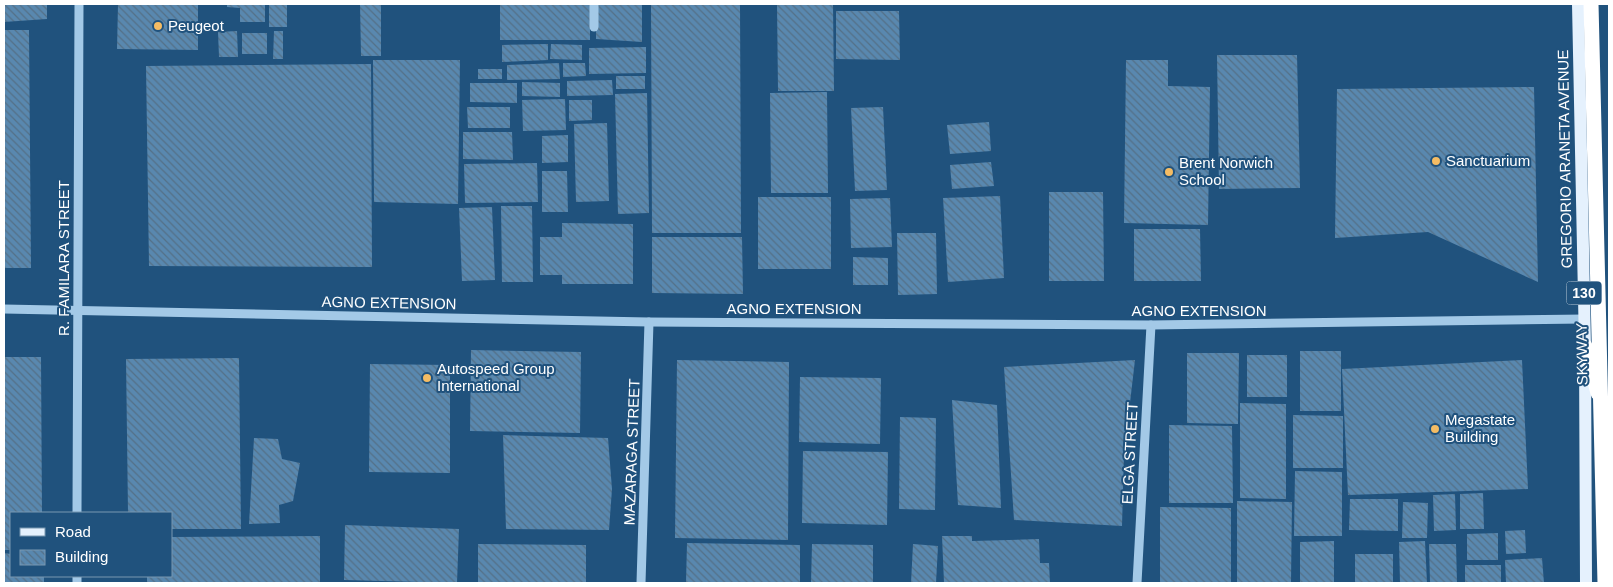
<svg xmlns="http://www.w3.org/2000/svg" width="1613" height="587" viewBox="0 0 1613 587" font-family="Arial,sans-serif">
  <defs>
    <pattern id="building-back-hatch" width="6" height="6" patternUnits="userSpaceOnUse" patternTransform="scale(1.25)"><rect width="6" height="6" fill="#5988af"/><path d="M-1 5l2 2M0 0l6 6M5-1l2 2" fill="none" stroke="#547087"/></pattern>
  </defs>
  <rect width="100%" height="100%" fill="#20527d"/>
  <g fill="url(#building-back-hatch)">
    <path d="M4,4h43v15l-43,3z"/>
    <path d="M118,4h80v46l-81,-1z"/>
    <path d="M227,4h38v18h-25v-14l-13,-1z"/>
    <rect x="269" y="4" width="18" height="23"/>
    <path d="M360,4h21v52h-20z"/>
    <rect x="500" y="4" width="90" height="36"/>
    <path d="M596,4h46v38l-46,-3z"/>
    <path d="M651,4h89l1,229h-89z"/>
    <path d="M777,4h56l1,87h-56z"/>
    <path d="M836,11h63l1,49 -64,-1z"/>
    <path d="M4,30h25l2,238h-27z"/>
    <path d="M237,31l1,26h-19l-1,-25z"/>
    <path d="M274,31h9v28h-10z"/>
    <rect x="242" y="33" width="25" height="21"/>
    <path d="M548,44v16l-46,2v-17z"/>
    <path d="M551,44l31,1v15l-32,-1z"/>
    <path d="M646,47v26l-57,1v-26z"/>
    <path d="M1217,55h80l3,133 -81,1z"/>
    <path d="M373,60h87l-2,144 -84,-2z"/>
    <path d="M1126,60h42v26l42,1 -2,138 -84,-2z"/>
    <path d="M559,63l1,16 -53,1v-15z"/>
    <path d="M563,63h22l1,13 -23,1z"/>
    <path d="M371,64l1,203 -223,-1 -3,-200z"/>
    <rect x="478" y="69" width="24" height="10"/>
    <rect x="616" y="76" width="29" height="13"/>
    <path d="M612,80l1,15 -46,1v-15z"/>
    <path d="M522,82l38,1v14l-38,-1z"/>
    <path d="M470,83h47v20l-47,-1z"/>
    <path d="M1534,87l4,195 -110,-50 -93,6 2,-149z"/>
    <path d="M827,92l1,101h-57l-1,-100z"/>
    <path d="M647,93l2,120 -31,1 -3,-120z"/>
    <path d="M565,99l1,31 -43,1 -1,-31z"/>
    <path d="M569,100h23v20l-23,1z"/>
    <path d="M467,107h43v21h-42z"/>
    <path d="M883,107l4,83 -32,1 -4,-83z"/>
    <path d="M989,122l2,29 -41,3 -3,-29z"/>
    <path d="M607,123l2,78 -33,1 -2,-78z"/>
    <path d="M463,132h49l1,28 -50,-1z"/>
    <path d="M568,135v27l-26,1v-27z"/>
    <path d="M991,162l3,24 -42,3 -2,-24z"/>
    <path d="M537,163l1,39 -73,1 -1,-39z"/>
    <path d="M542,171h25l1,41h-26z"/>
    <path d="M1049,192h54l1,89h-55z"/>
    <path d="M1000,196l4,82 -56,4 -5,-84z"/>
    <rect x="758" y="197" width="73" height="72"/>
    <path d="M890,198l2,49 -41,1 -1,-49z"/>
    <path d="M501,206h31l1,76h-31z"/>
    <path d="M492,207l3,73 -33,1 -3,-73z"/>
    <path d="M562,223l71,1v60h-71v-9h-22v-38h22z"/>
    <path d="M1134,229h66l1,52h-67z"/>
    <path d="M897,233h39l1,61 -39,1z"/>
    <path d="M652,237h90l1,57 -91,-1z"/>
    <path d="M853,257l35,1v27h-35z"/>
    <path d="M471,350l110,2 -1,81 -110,-2z"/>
    <rect x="1300" y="351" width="41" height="60"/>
    <path d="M1187,353h52l-1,71 -51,-1z"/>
    <rect x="1247" y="355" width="40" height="42"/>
    <path d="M4,357h37l1,156h-31v37h-7z"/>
    <path d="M239,358l2,171h-70v-16h-43l-2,-154z"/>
    <path d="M677,360l112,2 -1,178 -113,-2z"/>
    <path d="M1135,360l-11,94 -2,72 -108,-6 -10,-153z"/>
    <path d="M1522,360l6,129 -180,6 -6,-126z"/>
    <path d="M370,364l80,1v108l-81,-1z"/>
    <path d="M800,377l81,1 -1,66 -81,-2z"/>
    <path d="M952,400l45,5 4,103 -43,-3z"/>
    <path d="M1240,403l46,1v95l-46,-1z"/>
    <path d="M1293,415l50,1v52h-50z"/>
    <path d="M900,417l36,1 -1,92 -36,-1z"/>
    <path d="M1169,425l63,1 1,77h-64z"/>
    <path d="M503,435l105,3 4,51 -3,41 -103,-1z"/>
    <path d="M254,438l24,1 4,20 18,4 -7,38 -14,4 1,18 -31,1z"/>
    <path d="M803,451l85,1 -1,73 -85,-2z"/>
    <path d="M1295,471l47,1v64h-48z"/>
    <path d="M1483,493l1,36h-24v-35z"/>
    <path d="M1455,494l1,36 -22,1 -1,-36z"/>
    <path d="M1350,499h48v32l-49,-1z"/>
    <path d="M1237,501l55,1 -1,81h-54z"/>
    <path d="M1403,502l25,1 -1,35h-25z"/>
    <path d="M1160,507l71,1v75h-71z"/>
    <path d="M345,525l114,4 -2,54 -113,-3z"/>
    <path d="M1525,530l1,23 -20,1 -1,-23z"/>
    <path d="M1498,533v27h-31v-26z"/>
    <path d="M320,536v47h-173v-7h24v-39z"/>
    <path d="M942,536h30v5l67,-2 1,24h9l1,20h-106z"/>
    <path d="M1334,541v42h-34v-41z"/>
    <path d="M1425,541l2,42h-27l-1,-41z"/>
    <path d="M687,543l113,2v38l-114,-1z"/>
    <path d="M478,544l108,1v38h-108z"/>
    <path d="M812,544l61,1v38h-62z"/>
    <path d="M913,544l25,2 -2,37h-25z"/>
    <path d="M1429,544h27l1,39h-27z"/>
    <path d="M4,553l7,1v22h33v7h-40z"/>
    <rect x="1355" y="554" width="38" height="29"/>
    <path d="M1542,558l2,25h-38l-1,-23z"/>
    <rect x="1465" y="565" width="36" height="18"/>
  </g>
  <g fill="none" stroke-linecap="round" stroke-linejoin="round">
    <g stroke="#a3c9e7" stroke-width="9">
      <path d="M594,4v23"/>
      <path d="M4,309l645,13 502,3 433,-6"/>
      <path d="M77,513l2,-509"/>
      <path d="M77,583v-7"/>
      <path d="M641,583l8,-261"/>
      <path d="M1137,583l14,-258"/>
    </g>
    <path stroke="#e5f1fd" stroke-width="12" d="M1578,4l7,342 1,237"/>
    <path stroke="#fff" stroke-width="15" d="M1585,346l13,47"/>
    <path stroke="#fff" stroke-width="15" d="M1591,4l14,579"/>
  </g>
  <g fill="#f4bc64" stroke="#20527d" stroke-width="2">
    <circle cx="158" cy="26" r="5"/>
    <circle cx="1436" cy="161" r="5"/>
    <circle cx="1169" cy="172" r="5"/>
    <circle cx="427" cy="378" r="5"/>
    <circle cx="1435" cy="429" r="5"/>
  </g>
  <g text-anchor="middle" stroke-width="4" stroke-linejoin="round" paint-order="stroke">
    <rect fill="#20527d" stroke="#bccbd8" stroke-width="1" x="1566.5" y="281.5" width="35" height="23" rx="4"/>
    <g font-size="14" font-weight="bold" fill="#fff">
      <text x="1584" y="298">130</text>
    </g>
    <g font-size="15" fill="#fff" stroke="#20527d" text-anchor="start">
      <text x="168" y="31">Peugeot</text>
      <text x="1446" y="166">Sanctuarium</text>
      <text x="1179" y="168">Brent Norwich<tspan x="1179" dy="17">School</tspan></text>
      <text x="437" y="374">Autospeed Group<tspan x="437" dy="17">International</tspan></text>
      <text x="1445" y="425">Megastate<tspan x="1445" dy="17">Building</tspan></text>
    </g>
    <g font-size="15" fill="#fff" stroke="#20527d">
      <text transform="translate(1565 159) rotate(-91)" y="5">GREGORIO ARANETA AVENUE</text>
      <text transform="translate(64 258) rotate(-90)" y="5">R. FAMILARA STREET</text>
      <text transform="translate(389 303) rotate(1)" y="5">AGNO EXTENSION</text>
      <text x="794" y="314">AGNO EXTENSION</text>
      <text x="1199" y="316">AGNO EXTENSION</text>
      <text transform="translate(1582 354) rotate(-91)" y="5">SKYWAY</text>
      <text transform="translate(632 452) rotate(-88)" y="5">MAZARAGA STREET</text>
      <text transform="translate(1130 453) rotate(-87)" y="5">ELGA STREET</text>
    </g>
  </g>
  <rect width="1613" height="587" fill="none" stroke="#ffffff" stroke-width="10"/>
  <rect x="10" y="512" width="162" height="65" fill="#20527d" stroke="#7997b1"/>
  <rect x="20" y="528" width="25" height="8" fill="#e5f1fd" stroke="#7997b1"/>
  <text x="55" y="537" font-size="15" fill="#ffffff">Road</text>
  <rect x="20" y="550" width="25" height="15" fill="url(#building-back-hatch)" stroke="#7997b1"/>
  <text x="55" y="562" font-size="15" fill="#ffffff">Building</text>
</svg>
